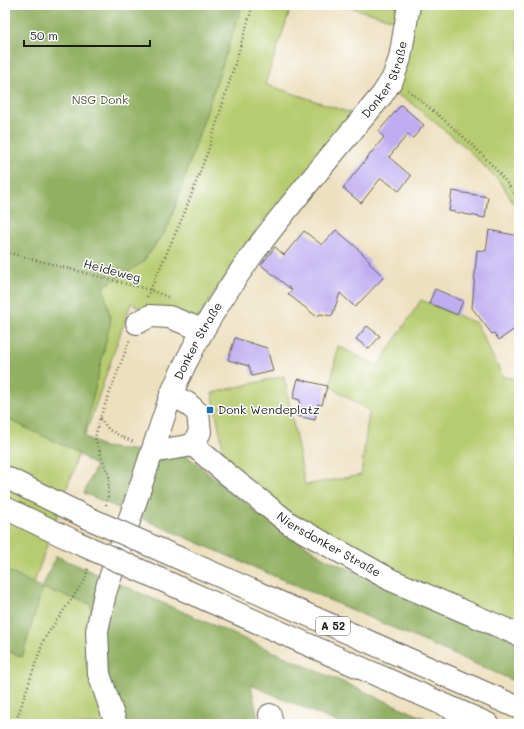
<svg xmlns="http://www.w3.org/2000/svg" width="524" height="729" viewBox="0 0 524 729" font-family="Mali,sans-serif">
  <rect width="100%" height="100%" fill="#fff"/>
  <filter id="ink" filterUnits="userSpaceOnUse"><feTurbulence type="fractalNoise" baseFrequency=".025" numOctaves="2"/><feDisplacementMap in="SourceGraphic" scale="8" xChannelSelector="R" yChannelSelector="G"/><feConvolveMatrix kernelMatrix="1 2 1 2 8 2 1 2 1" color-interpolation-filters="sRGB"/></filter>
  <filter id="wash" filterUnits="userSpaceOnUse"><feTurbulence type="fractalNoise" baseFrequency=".012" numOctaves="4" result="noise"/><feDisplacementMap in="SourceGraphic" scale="16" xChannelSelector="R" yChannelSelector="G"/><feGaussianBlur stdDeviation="0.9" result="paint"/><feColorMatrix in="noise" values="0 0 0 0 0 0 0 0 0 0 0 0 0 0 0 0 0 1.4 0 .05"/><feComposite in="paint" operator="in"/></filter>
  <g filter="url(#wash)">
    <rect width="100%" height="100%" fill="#ede0bf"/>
    <g fill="#b7cc6f" stroke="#6a7446">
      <path d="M5,5l144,249 20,-29 73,-220h50l-27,79 89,30 -95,112 -50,75 -20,34 -58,-32 -121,349 12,5 20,-69 49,16 -4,60 20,60h-102z"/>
      <path d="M341,5h57l-3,15z"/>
      <path d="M417,5h102v207l-18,-29 -36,-36 -56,-46 -14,-7z"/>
      <path d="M421,300l55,23 27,54 16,2v250l-115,-49 -90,-52 -35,-24 -54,-46 -13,-65 72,-17 21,109 56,-10 8,-64 -39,-25 8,-40 40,20z"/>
    </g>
    <g fill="#91b062" stroke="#56663f">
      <path d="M5,5h237l-73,220 -27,38 -39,24 8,33 -27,116 20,11 83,9 73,59 66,44 193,83v41l-435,-190 12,-27 -23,-16 -68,-32z"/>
      <path d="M56,556l382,168h-97l-90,-39 8,39h-152l-20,-60 4,-60 -49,-16 -20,69 -17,-7v-80l37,18z"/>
    </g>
    <g id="blocks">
      <g fill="#bfadf1">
        <path d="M401,105l23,20 -11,13 -5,-4 -19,23 22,19 -12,15 -18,-13 -20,25 -18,-15 41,-51 -6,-5z"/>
        <path d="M452,191l36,6 -3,21 -36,-7z"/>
        <path d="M336,230l18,15 16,16 -1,2 15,14 -29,30 -15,-14 -8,23 -12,-2 -3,3 -29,-23 4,-4 -31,-25 14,-18 9,8 20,-24 18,14z"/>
        <path d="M489,230l30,6v90l-20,14 -5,-7 -2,1 -20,-26 5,-58 9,1z"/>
        <path d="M435,289l28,12 -6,14 -28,-12z"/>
        <path d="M367,326l13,10 -11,13 -13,-10z"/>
        <path d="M235,338l32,10 6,23 -21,5 -3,-10 -21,-6z"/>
        <path d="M298,379l29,7 -5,19 -4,-1 -3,16 -18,-4 3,-16 -7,-2z"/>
      </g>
    </g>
  </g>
  <g filter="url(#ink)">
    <use href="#blocks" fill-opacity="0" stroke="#656155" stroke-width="1"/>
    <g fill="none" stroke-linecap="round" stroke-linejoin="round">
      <defs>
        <g id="minor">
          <path d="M137,323l13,-7 19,1 34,13"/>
          <path d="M171,395l16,8 11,10 2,19 -7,13"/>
          <path id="s1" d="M193,445l34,29 63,50 101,56 128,55"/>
          <path d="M152,452l41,-7"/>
          <path d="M270,715l2,9"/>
          <path id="s2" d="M116,724l-17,-50 -2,-43 8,-38 66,-198c48,-115 133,-206 211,-300l11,-17 7,-20 9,-53"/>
        </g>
        <g id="highway">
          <path d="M5,477l81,40"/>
          <path d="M5,508l73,35"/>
          <path d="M147,544l372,164"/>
          <path d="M139,570l349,154"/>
        </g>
      </defs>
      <use href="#minor" stroke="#656155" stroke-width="24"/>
      <use href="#highway" stroke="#656155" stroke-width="24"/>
      <g stroke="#656155" stroke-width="2.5" stroke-dasharray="1 3" stroke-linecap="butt">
        <path d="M408,90c39,33 84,66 111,111"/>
        <path d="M5,252l145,38 18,7"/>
        <path d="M147,297l37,-83 25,-66 44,-143"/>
        <path d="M100,418l9,12 26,13"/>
        <path d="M106,505l2,-9 1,-19 -14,-39 5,-20 30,-79"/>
        <path d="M15,724l29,-85 40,-58 4,-13"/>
      </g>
      <use href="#minor" stroke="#fff" stroke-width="22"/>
      <use href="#highway" stroke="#fff" stroke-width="22"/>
      <defs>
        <g id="highway-bridge">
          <path d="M86,517l61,27"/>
          <path d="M78,543l61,27"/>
        </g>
      </defs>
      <use href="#highway-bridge" stroke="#656155" stroke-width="24" stroke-linecap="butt"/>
      <use href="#highway-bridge" stroke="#fff" stroke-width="22"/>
    </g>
  </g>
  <rect fill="#1f6fb2" stroke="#fff" stroke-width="1.5" x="206" y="406" width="8" height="8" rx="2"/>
  <g text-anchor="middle" stroke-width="3" stroke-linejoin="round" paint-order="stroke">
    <rect fill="#fff" stroke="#606060" stroke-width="1" x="316" y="617" width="34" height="18" rx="3"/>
    <g font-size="11" font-weight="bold" fill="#1c1c1c">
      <text x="333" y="630">A 52</text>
    </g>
    <g font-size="12" fill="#1c1c1c" stroke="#fff">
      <text dy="4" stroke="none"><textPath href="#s2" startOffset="727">Donker Straße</textPath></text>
      <text transform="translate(112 271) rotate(15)" y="4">Heideweg</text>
      <text dy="4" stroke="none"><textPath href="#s2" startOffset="404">Donker Straße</textPath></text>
      <text dy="4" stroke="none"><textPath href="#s1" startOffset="169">Niersdonker Straße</textPath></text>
    </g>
    <g font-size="12" fill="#525a39" stroke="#fff">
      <text x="100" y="104">NSG Donk</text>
    </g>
    <g font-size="12" fill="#1c1c1c" stroke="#fff" text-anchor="start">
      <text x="218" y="414">Donk Wendeplatz</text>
    </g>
  </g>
  <rect width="524" height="729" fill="none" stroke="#fff" stroke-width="20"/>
  <path d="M24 40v6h126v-6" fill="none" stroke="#1c1c1c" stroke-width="2"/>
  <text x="30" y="40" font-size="12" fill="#1c1c1c" stroke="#ffffff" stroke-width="3" paint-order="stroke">50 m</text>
</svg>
